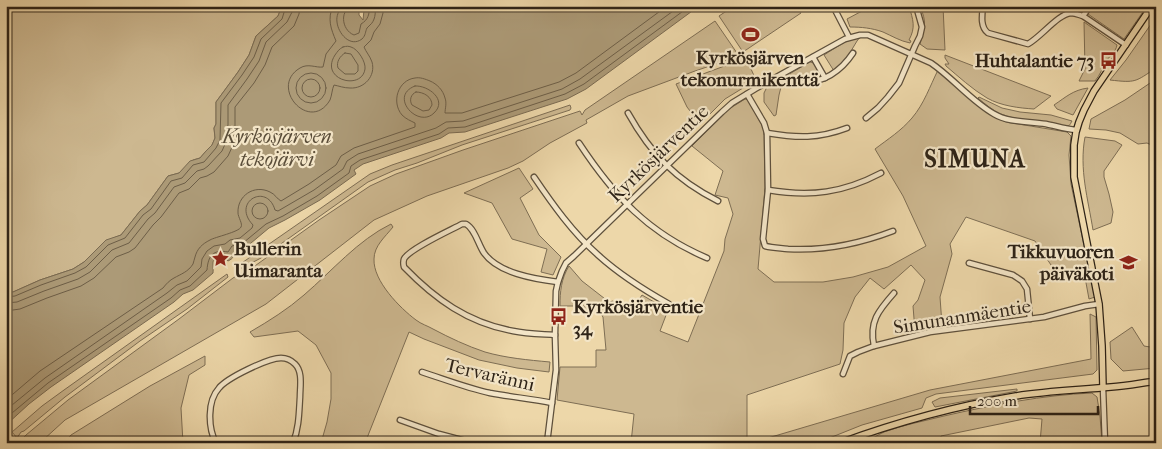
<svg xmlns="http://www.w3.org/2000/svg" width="1162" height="449" viewBox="0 0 1162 449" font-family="'IM FELL French Canon',serif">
  <rect width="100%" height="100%" fill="#edd7a9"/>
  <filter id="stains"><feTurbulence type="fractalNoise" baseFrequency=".004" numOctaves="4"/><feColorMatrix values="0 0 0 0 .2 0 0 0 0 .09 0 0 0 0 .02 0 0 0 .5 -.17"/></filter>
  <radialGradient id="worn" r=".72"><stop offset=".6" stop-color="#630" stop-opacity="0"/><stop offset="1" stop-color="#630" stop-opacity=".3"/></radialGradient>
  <g fill="#cdb890" stroke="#7e6e54">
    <path d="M6,6h276l-4,10 -22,20 -7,19 -11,17 -22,30v22l-2,4 1,10 -3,7 -6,6 -6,7 -7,2 -14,13 -11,3 -21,29 -7,6 -19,24 -15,6 -22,21 -11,7 -33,11 -27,12h-7z"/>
    <path d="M734,6h63l4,7 -58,39 -24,-36z"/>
    <path d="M878,6h31c4,14 7,21 0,34l2,1 -1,2c-10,-2 -18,-7 -27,-11 -11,-4 -22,-5 -33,-5l-3,-8 15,-8z"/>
    <path d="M920,6h23l2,44 -18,-1 -7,-5c5,-17 7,-21 0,-38z"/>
    <path d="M1093,6h54l-23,33 -36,-25z"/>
    <path d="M1156,17v51c-21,14 -20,15 -46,12l16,-20z"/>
    <path d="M715,21l24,35 -44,15 -67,25 -42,24 1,3 -37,20 -27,18 -15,7 -81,28 -53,24 -108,84 -201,116 -23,21 -17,-2 -1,-2 2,-2 42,-35 111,-81 54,-41 11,-6 8,-4 67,-48 51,-34 26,-12 67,-24 117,-39 2,4 3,-5z"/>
    <path d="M1084,22l33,23c-1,7 -8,11 -12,18 -3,6 -5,12 -10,18h-16l6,-12z"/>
    <path d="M860,37l-3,4 -12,20 -11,10 -10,-16c11,-7 24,-16 36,-18z"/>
    <path d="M945,55l106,41 -17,13c-15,-1 -33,-3 -47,-11 -15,-9 -28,-21 -41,-32l-1,-2h4l-4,-6z"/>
    <path d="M746,58l10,22 -31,19 -25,25 -13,-17 -11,-23z"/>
    <path d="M810,62l4,1c4,6 5,10 0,16l-18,1 -15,7 -2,8 -3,20 -2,1 -10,-14v-9l3,-6z"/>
    <path d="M938,70l28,26 25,19 15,7 61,10 4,4 -2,19 2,29 24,113 -6,2 -5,-27 -27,2 -22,-33 -69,-24 -16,27 2,10 -12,43 2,28 -27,6 -2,-25 5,-6 7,-20 -14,-15 -27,24 -14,-11 -15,19 -11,26 -1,27 -3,14 -93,31v48h-116l3,-29 -77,-14 3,-33h36v-17h10l-3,-33 -4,-5 -14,-1 -1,-5h-24c0,-14 1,-27 9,-40l13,15 27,21 4,-1 17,12 12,-18 26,15 -8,21 28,11 36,-91 1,-12 8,-25 -5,-16 -13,-3 8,-24 -31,-25 37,-37 16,-10 3,1 16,29 1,59 -7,81 16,13h49l30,-5 35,-10 38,-21 -23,-50 -28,-47c13,-10 26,-18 37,-31 12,-14 18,-32 26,-48z"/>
    <path d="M1156,79v68l-9,-4 -9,1 -18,-11 -14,-3 -17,-1 2,-10 34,-19z"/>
    <path d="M1088,88l-15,27 -16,-6 -3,-4c12,-8 19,-15 34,-17z"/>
    <path d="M979,97l23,11 18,4 31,3 21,6c-2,3 -1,4 -5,5 -5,1 -11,-2 -16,-3 -16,-4 -34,-2 -50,-9 -9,-4 -16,-10 -23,-16z"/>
    <path d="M570,105l1,3 -1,2 -108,35 -45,18 -22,7 -27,12 -107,76 -23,12 -2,-1v-2l134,-93 22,-9z"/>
    <path d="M1085,137l30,4 7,4 -18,26v6l5,17 4,18 -2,11 -18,7c-5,-31 -14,-61 -8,-93z"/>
    <path d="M519,168l14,21 -13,9 19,37 22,22 -8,18 -12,-3 6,-23 -35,-10 -20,-36 -28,-10z"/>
    <path d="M391,224l2,3c-8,10 -19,19 -19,32 -1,22 26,49 42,61 5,4 12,6 17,9 17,9 34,17 52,23 21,6 43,8 65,10l-1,10 -32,-4 -38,-8 -55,-21 -15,-7 -42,106 13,5h-59l6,-21 4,-23v-26l-15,-28 -18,-14 -44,6 -4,-5c19,-11 38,-23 54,-37 28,-24 54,-55 87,-71z"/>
    <path d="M227,274l1,3 -41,32 -47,32 -75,56 -41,34 -3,1 -4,6 -5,-6 30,-26 22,-16z"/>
    <path d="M1090,314l6,3 1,53 -4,4 -157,20 -10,4 -4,10 -60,17 -45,18h-66l179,-53 161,-31z"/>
    <path d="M1132,327l12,19 6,1 6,5v16l-33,3 -12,-12 -1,-17z"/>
    <path d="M205,356v9l-16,10 -8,33 2,35h-119l7,-8 79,-49z"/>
    <path d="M1017,389v2l-82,16 -3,-5 8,-4z"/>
    <path d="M1092,393l5,4 3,19 2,27h-62l2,-24 -13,-1 -88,18v7h-77c7,-3 13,-8 20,-11 19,-7 40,-11 60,-16 48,-11 99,-21 148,-23z"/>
  </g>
  <path fill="#ac9a77" stroke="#7a6a51" d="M282,6h77v9l4,5 1,-10 -1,-4h336l-113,83 -19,10 -102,33 -16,1 -8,5 -78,26 -9,6 2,4 -36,26 -35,20 -16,8 -24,20 -10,2c-1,6 -1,8 -7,11l-6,-5c-13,4 -8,7 -9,17l-20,17 -10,4 -9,8 -123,85 -22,17 -23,21v-133h7l27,-12 33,-11 11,-7 22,-22 15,-5 19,-24 7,-6 21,-29 11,-3 11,-12 10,-3 6,-7 6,-6 3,-7 -1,-10 2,-4v-22l22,-30 11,-17 7,-19 22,-20z"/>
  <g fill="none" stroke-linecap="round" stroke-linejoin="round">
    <g stroke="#6d5e47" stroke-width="1">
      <path d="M333,6c-6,13 -2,23 3,35l-10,13 -3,13c-7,1 -15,-4 -23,1 -32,19 10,66 30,32 2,-5 2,-11 4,-15 5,1 10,3 16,3 14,1 26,-12 22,-26 -2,-6 -6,-10 -8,-15l7,-7 3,-8 6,-8 3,-11v-7"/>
      <path d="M341,6c-2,5 -5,10 -4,16 1,11 13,26 25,17 4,-4 3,-7 5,-11 1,-1 2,-2 3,-3 5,-4 6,-12 5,-19"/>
      <path d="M354,6c-15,2 -13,24 0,29l5,-2 2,-9c7,-4 9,-10 8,-18"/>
      <path d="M343,47c4,-1 5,-1 8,0 7,2 15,15 14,22 -3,22 -46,11 -30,-14 3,-4 4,-6 8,-8z"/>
      <path d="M345,53l6,1 7,11v6l-3,3h-10l-7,-6c-2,-6 2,-12 7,-15z"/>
      <circle cx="311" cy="88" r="15"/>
      <circle cx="311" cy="88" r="9"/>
      <path d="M415,86c13,-1 33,14 19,27 -16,16 -46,-17 -19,-27z"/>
      <path d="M416,92c8,0 16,5 16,13l-3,5 -6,1 -11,-6c-3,-5 -1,-11 4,-13z"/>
      <circle cx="260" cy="211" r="8"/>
      <path d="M6,297l9,-1 26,-11 34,-12 11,-6 22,-22 17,-7 18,-23 8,-6 20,-28 11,-3 11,-13 11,-3 12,-14 4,-8 1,-37 21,-28 12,-18 7,-18 21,-20 4,-13"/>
      <path d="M6,303l11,-1 27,-11 34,-12 12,-7 22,-22 17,-7 19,-24 7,-6 19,-26 11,-4 12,-12 7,-2 4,-3 14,-15 4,-9v-11l2,-6v-20l19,-26 12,-18 7,-19 21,-20 5,-10 1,-6"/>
      <path d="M6,311l14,-2 27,-11 34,-12 13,-8 22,-21 13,-5 6,-4 18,-23 8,-8 18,-24 10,-4 11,-11 7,-2 7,-4 14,-16 5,-11 2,-20v-18l19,-24 11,-18 7,-18 22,-21 5,-12 1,-8"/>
      <path d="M6,400l34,-29 123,-83c3,-4 7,-8 11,-10 7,-4 14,-6 19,-14 1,-2 1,-5 2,-7 2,-8 7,-13 15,-17 5,-3 29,-8 31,-13 2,-3 -3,-10 -3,-14 -1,-17 16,-29 32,-21 5,2 7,7 11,9l28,-17 27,-19 5,-9 13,-8 61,-21v-4c-4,-2 -9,-4 -13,-8 -11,-13 -4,-35 13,-37 5,-1 10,1 15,3 7,3 13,9 15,17 2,5 0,11 0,15h17l97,-31 17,-9 91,-67"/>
      <path d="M6,410l39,-32 122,-85 10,-8 10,-4 14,-14 1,-8 5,-8 7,-5 11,-2 5,-4 10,-2 12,-10 1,-3c-22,-23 14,-43 22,-15l3,1 36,-21 29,-21 4,-8 11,-7 78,-26 10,-6 17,-1 99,-32 18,-10 100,-73"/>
      <path d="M6,418l42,-35 123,-85 9,-8 10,-4 17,-16c1,-14 6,-21 21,-18l4,-6 11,-3 23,-19 17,-8 34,-20 32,-23 2,-7 9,-6 79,-26 9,-6 17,-1 100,-33 19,-10 106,-78"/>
    </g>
    <defs>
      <g id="minor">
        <path d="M833,6l16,31"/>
        <path d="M983,6c-1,9 -3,21 5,27l40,11c13,-7 30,-30 43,-31 5,0 8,2 12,3l43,29"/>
        <path d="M1083,16l7,-10"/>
        <path d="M813,57l12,21"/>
        <path d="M803,83c21,-1 38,-12 50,-30"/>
        <path d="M747,94l17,29 3,10 1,57 -5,49 2,7c8,2 15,2 23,3 36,2 71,-5 105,-18"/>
        <path d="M628,113c23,41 48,67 90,88"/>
        <path d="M866,118l12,-10 10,-11 11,-14 16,-37 5,-10 2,-9 -6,-21"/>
        <path d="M767,133c30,5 51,6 80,-5"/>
        <path d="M579,143c35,53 69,90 128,115"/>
        <path d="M534,177c19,28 39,56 64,78 21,19 46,35 71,49"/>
        <path d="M768,190c43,7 75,3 113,-17"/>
        <path d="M969,263l44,12 9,6 5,8 3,30"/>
        <path d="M555,335c-14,-1 -28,-1 -42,-4 -45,-8 -78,-32 -109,-64 -1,-4 -1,-5 0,-8 5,-10 47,-29 58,-35h4c9,5 12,20 18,29 14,20 50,26 74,29"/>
        <path d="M874,346c-5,-24 4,-35 20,-53"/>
        <path d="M422,372c22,7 45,16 68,21 21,4 42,6 62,10"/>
        <path d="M843,374l7,-18 8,-4 16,-6 56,-14 114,-15 41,-11 14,-2"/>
        <path d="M1103,388l2,55"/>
        <path d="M400,420l39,14 34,9"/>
        <path d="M216,443c-8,-15 -9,-42 3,-55 8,-10 49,-30 62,-30 5,0 10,2 14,6 8,8 5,22 5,33 -1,16 -1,31 -7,46"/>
        <path d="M547,443l9,-73 -1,-35 1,-44 2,-9 4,-11 4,-8 8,-7 148,-144 10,-9 23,-14 90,-50 15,-4h8l63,28c22,15 40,38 63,51 15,9 35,7 52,10 10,2 20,5 30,6"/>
      </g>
      <g id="major">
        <path d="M1103,388l-1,-42 -3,-42 -25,-127v-32l2,-13 3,-10 5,-12 10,-19 58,-85"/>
        <path d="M840,443c57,-21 116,-37 176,-47 31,-5 63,-6 95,-9 15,-1 30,-4 45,-6"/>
      </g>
    </defs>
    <use href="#minor" stroke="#5e503c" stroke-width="7"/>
    <use href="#major" stroke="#2e2317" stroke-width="8"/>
    <use href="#minor" stroke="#f3e5c7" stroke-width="4.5"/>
    <use href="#major" stroke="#edd7a9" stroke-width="5.5"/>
  </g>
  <defs>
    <symbol id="stadium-bare" viewBox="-9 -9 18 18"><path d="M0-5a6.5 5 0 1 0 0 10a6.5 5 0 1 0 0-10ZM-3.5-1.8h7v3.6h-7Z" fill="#8f2418" stroke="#f3e5c7" stroke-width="2.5" paint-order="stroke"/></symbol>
    <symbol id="bus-bare" viewBox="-9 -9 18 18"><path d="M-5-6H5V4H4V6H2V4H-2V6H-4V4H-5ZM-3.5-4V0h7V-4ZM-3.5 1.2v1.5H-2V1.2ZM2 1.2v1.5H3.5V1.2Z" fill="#8f2418" stroke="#f3e5c7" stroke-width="2.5" paint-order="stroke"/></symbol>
    <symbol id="sight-bare" viewBox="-9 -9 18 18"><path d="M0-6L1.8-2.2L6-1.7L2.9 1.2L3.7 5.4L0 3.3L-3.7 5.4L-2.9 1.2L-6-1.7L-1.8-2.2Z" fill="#8f2418" stroke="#f3e5c7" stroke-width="2.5" paint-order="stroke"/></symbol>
    <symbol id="school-bare" viewBox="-9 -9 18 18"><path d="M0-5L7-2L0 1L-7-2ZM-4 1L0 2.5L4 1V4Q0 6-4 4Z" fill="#8f2418" stroke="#f3e5c7" stroke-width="2.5" paint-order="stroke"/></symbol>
  </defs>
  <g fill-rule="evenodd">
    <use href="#stadium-bare" x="738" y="22" width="25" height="25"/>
    <use href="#bus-bare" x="1096" y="48" width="25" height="25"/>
    <use href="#sight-bare" x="208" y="246" width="25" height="25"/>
    <use href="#school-bare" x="1116" y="250" width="25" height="25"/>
    <use href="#bus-bare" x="546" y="304" width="25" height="25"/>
  </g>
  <g text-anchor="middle" stroke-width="4.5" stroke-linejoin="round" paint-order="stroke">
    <g font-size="19" font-weight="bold" fill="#2e2317" stroke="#f3e5c7" text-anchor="end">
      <text x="750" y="64" text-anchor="middle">Kyrkösjärven<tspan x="750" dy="22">tekonurmikenttä</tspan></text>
      <text x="1094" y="67">Huhtalantie 73</text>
      <text x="234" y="255" text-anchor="start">Bullerin<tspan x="234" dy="22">Uimaranta</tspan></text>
      <text x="1114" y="258">Tikkuvuoren<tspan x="1114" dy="22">päiväkoti</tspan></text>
      <text x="573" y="313" text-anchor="start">Kyrkösjärventie<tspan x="573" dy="22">34</tspan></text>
    </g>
    <g font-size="19" fill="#2e2317" stroke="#f3e5c7">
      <text transform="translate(658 153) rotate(-44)" y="7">Kyrkösjärventie</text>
      <text transform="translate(962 316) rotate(-9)" y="7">Simunanmäentie</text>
      <text transform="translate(490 374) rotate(13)" y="7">Tervaränni</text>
    </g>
    <g font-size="20" font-style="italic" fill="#5a4d39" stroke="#f3e5c7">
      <text x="277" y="143">Kyrkösjärven<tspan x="277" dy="23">tekojärvi</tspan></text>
    </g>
    <g font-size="24" font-weight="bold" letter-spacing="1" fill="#2e2317" stroke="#f3e5c7">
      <text x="975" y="167">SIMUNA</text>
    </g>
  </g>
  <rect width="1162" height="449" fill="none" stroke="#edd7a9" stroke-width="25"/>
  <rect x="8" y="8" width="1147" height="434" fill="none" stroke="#2e2317" stroke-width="2.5"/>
  <rect x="12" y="12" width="1137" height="424" fill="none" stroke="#2e2317"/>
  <path d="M970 406v8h128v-8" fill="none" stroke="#2e2317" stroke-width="2.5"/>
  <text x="977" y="406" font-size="15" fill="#2e2317" stroke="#f3e5c7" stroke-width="4" paint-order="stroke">200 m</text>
  <rect width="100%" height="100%" filter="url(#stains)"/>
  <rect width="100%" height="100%" fill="url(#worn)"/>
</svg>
